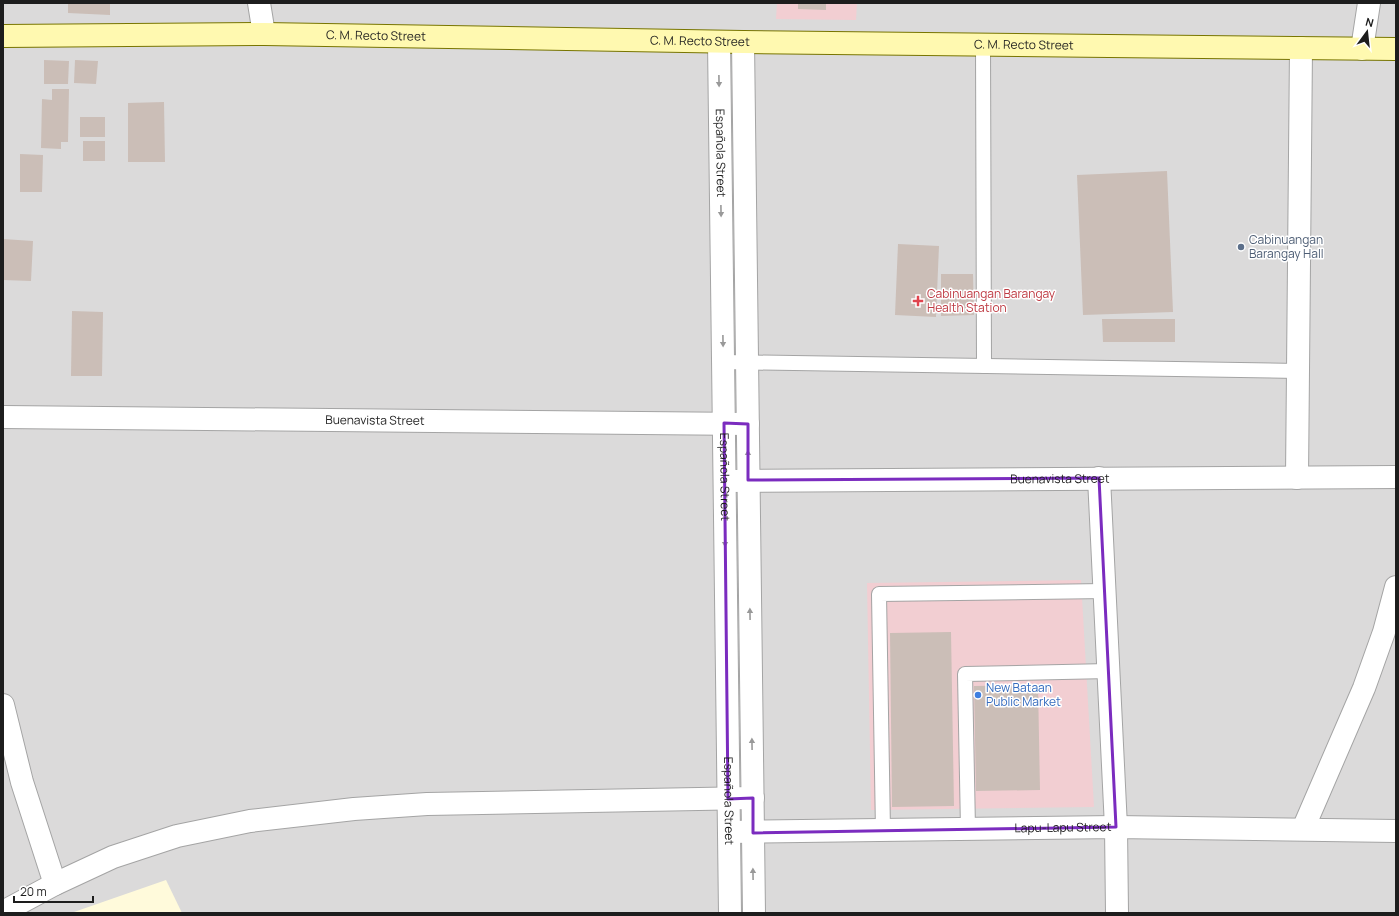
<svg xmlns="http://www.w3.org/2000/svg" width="1399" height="916" viewBox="0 0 1399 916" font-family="Manrope,sans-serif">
  <rect width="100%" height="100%" fill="#efe9e1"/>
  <rect fill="#dbdada" x="3" y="3" width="1393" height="910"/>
  <g fill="#f2ced2">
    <path d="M777,3h80l-1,17 -80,-1z"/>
    <path d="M1081,580l13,227 -223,3 -4,-227z"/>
  </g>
  <path fill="#fffadb" d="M166,880l16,33h-109l1,-1z"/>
  <g fill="#cbbeb7">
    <path d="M68,3h42v12l-42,-2z"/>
    <path d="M798,3h28v7l-28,-1z"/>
    <path d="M44,60l25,1 -1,23h-24z"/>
    <path d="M75,60l23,1 -2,23 -22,-1z"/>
    <path d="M52,89h17l-1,53h-7v7l-20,-1 1,-49 10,1z"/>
    <path d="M164,102l1,60h-37v-59z"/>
    <rect x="80" y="117" width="25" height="20"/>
    <rect x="83" y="141" width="22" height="20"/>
    <path d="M20,154l23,1 -1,37h-22z"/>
    <path d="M1167,171l6,141 -90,3 -6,-140z"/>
    <path d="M3,239l30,2 -2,40 -28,-1z"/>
    <path d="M898,244l41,2 -3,71 -41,-2z"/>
    <path d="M941,274h32l1,41 -33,1z"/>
    <path d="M72,311l31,1 -1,64h-31z"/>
    <path d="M1102,319h73v23h-72z"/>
    <path d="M951,632l3,174 -62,1 -2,-174z"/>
    <path d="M1038,685l2,105 -64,1 -2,-105z"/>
  </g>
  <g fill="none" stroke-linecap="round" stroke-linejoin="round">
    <defs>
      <g id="service">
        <path d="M983,44l1,322"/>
        <path d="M723,362l575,9"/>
        <path d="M968,829l-3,-155 144,-3"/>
        <path d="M883,831l-4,-237 226,-3"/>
      </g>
      <g id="minor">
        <path d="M259,3l5,31"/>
        <path d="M1362,49l7,-46"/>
        <path id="s1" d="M3,417l745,7"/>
        <path d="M1099,478l17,349 1,86"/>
        <path d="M1297,478l4,-430"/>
        <path id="s2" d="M725,481l671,-4"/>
        <path d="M3,705l19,77 33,102"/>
        <path d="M1303,829l61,-141 20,-56 12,-45"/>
        <path id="s3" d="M729,832l387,-5 280,4"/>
        <path d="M3,912l52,-28 58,-27 64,-21 73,-15 104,-12 73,-5 326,-6"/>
      </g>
      <g id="tertiary">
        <path id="s4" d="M719,42l11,871"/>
        <path d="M743,42l11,871"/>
      </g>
      <g id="secondary">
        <path id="s5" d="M3,36l261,-2 479,8 653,7"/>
      </g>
    </defs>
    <use href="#service" stroke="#a4a4a4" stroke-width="16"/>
    <use href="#minor" stroke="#a4a4a4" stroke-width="24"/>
    <use href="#tertiary" stroke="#a4a4a4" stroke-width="24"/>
    <use href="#secondary" stroke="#787500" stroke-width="24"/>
    <use href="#service" stroke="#fff" stroke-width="14"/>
    <use href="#minor" stroke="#fff" stroke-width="22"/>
    <use href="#tertiary" stroke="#fff" stroke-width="22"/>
    <use href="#secondary" stroke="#fff9b0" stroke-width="22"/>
  </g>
  <defs><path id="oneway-solid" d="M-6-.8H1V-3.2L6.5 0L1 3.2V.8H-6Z"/></defs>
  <g fill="#999">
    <use href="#oneway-solid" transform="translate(719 81) rotate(89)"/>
    <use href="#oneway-solid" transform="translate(721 211) rotate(89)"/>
    <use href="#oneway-solid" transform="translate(723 341) rotate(89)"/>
    <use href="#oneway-solid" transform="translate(748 456) rotate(-91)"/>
    <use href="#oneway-solid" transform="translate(725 541) rotate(89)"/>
    <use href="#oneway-solid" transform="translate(750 614) rotate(-91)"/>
    <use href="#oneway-solid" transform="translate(752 744) rotate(-91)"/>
    <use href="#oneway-solid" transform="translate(753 874) rotate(-91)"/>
  </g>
  <path fill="none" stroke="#7b2cbf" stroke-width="3" stroke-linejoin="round" d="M724,423l24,1v56l351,-2 17,349 -363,6v-35l-25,1z"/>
  <circle fill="#5c6f8a" stroke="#fff" stroke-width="1.5" cx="1241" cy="247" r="4"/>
  <path fill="#e0444e" stroke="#fff" stroke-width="1.5" d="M916 295h4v4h4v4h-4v4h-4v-4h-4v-4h4z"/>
  <circle fill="#3f7fe0" stroke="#fff" stroke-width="1.5" cx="978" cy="695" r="4"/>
  <g text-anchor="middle" stroke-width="3" stroke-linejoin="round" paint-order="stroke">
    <g font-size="12" fill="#1d1d1d" stroke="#fff">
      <text dy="4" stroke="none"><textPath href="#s5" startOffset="373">C. M. Recto Street</textPath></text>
      <text dy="4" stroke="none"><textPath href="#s5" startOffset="697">C. M. Recto Street</textPath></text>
      <text dy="4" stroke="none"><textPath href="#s5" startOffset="1021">C. M. Recto Street</textPath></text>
      <text dy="4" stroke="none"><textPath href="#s4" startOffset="111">Española Street</textPath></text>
      <text dy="4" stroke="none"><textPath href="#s1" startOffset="372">Buenavista Street</textPath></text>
      <text dy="4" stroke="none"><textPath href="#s4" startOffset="435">Española Street</textPath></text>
      <text dy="4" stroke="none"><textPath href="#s2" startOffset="335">Buenavista Street</textPath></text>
      <text dy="4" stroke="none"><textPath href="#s4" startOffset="759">Española Street</textPath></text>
      <text dy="4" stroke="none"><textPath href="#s3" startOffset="334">Lapu-Lapu Street</textPath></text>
    </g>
    <g font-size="12" fill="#4e5e75" stroke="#fff" text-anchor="start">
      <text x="1249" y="244">Cabinuangan<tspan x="1249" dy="14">Barangay Hall</tspan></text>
    </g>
    <g font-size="12" fill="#be3a42" stroke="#fff" text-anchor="start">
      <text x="927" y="298">Cabinuangan Barangay<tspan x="927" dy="14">Health Station</tspan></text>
    </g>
    <g font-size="12" fill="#366cbe" stroke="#fff" text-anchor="start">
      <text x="986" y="692">New Bataan<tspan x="986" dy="14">Public Market</tspan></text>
    </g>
  </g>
  <rect width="1399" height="916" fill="none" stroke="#1d1d1d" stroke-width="8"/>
  <g transform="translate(1367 32) rotate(15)" stroke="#ffffff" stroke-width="3" paint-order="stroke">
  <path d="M0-3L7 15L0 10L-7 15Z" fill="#1d1d1d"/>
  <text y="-6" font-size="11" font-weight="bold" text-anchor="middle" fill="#1d1d1d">N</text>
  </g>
  <path d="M14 896v6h79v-6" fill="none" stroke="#1d1d1d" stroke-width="2"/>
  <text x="20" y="896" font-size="12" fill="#1d1d1d" stroke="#ffffff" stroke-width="3" paint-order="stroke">20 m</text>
</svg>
